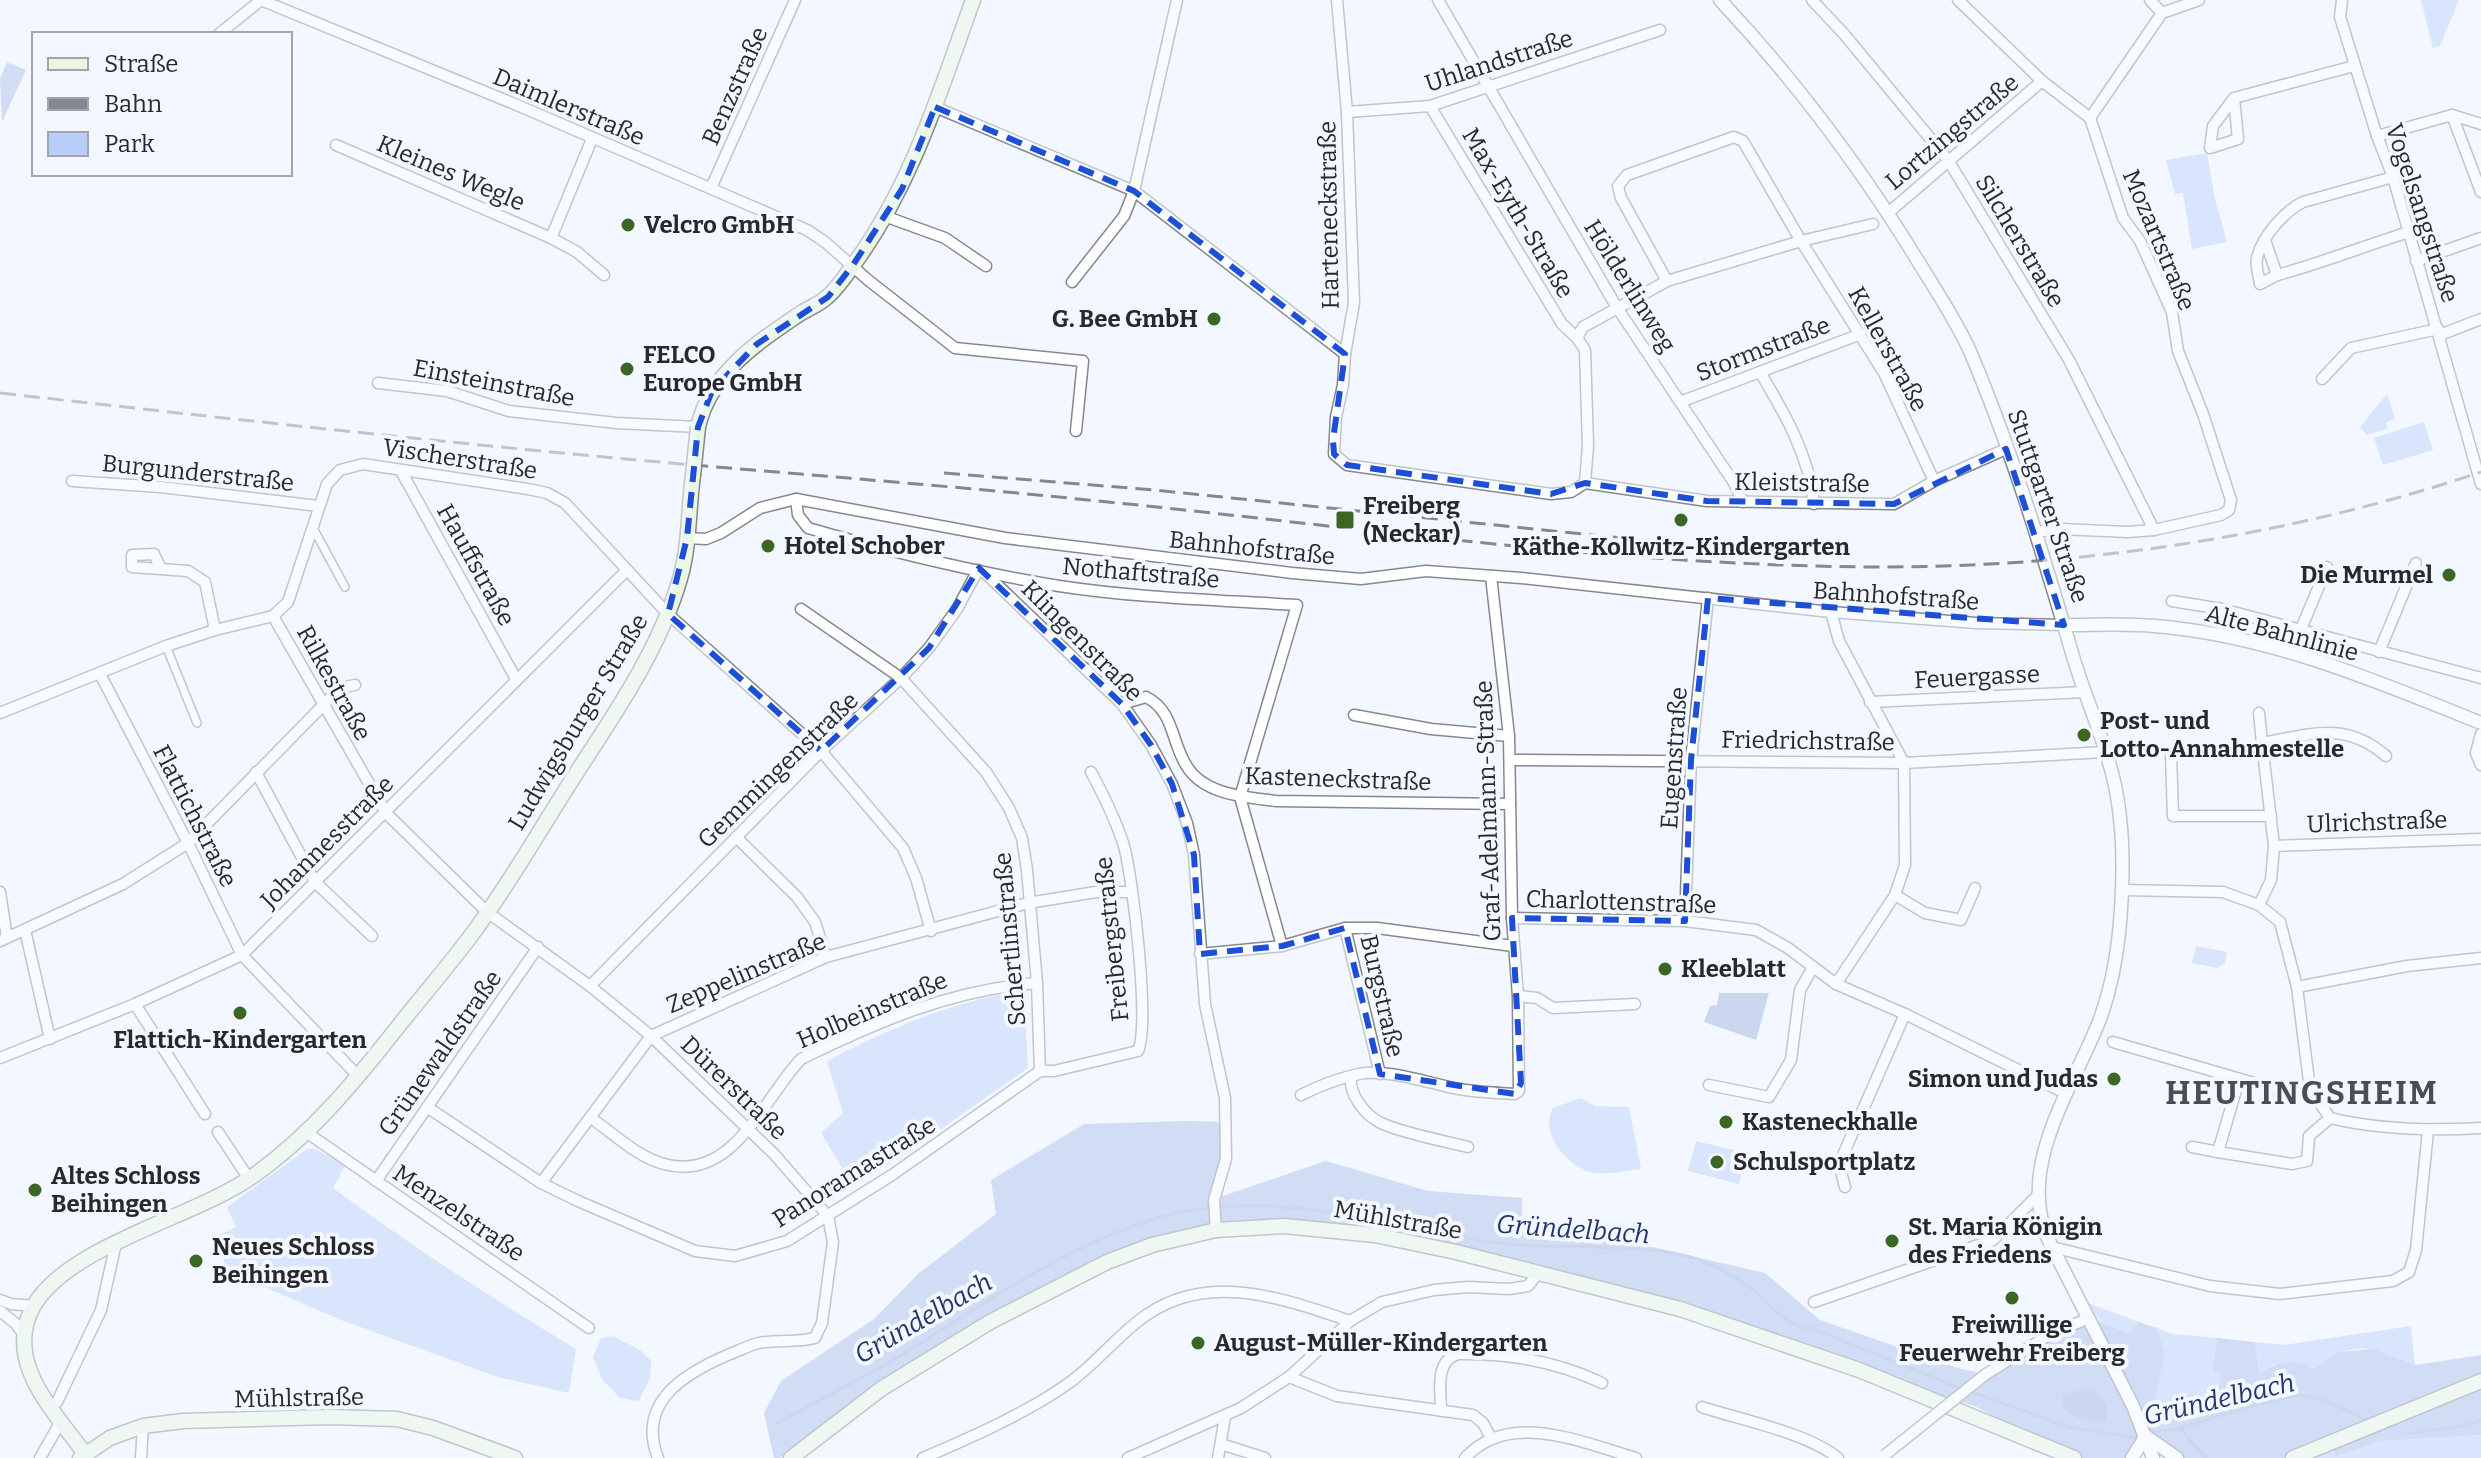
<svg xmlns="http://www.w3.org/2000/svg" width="2481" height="1458" viewBox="0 0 2481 1458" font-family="Bitter,serif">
  <rect width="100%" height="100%" fill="#f3f7ff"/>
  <g fill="#bacefa">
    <path d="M2421,0h38l-19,46 -7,2z"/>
    <path d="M2207,153l7,42 13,47 -35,7 -9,-56 -8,1 -9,-34z"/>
    <path d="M2387,394l8,25 -9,3 2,6 -21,7 -7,-8z"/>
    <path d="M2424,422l9,28 -50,15 -9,-27z"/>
    <path d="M2196,946l31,6 -2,11 -8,5 -25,-5z"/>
    <path d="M1024,991l4,77 -127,89 -48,28 -32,-52 22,-20 -16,-52c62,-32 127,-61 197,-70z"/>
    <path d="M1581,1098l14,8 34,1 12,62c-14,1 -37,7 -51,3 -24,-7 -51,-40 -37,-64z"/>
    <path d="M1696,1141l50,12 -7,31 -51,-13z"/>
    <path d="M314,1148l31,18 -12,22c78,58 160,111 243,161l-7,44 -71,-16 -157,-57 -114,-49 -11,-35 20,-9 -9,-20 80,-58z"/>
    <path d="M2088,1303l51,19 -10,11 -29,-11z"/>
    <path d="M2411,1326l4,39c-45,-19 -60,-26 -101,4l-39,-5 -16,8 -4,-30 30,3z"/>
    <path d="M2157,1328l15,6 45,4 -4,31 10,6 -7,19 -41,2 -5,17 -19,-2 14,-59z"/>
    <path d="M613,1336l27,14 11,11 -1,17 -11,23 -19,-3 -18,-19 -9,-22 8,-19z"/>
    <path d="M2481,1435v23h-188l38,-15 6,14 44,-16z"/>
  </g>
  <g fill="#a9bce9">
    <path d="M7,62l19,8 -24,52 -2,-43z"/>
    <path d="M1187,1121l39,1 -12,77 112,-38 102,30 94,7v34l91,6 152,35 55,47 141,49 25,5 103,-56 40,15 10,-11 18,6 8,24 -13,59 18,2 4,-17 42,-2 6,-18 -9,-7 4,-31 38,4 4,30c21,-10 35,-15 55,-3l24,-17 37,-3 40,16 66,-10v80l-100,6 -45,16 -4,-13 -39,14h-116l-31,-22 -14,22h-58l-25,-8 -72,-43 -118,-37 -117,-41 -286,-77 -197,-25 -152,35 -226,127 -101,69h-6l-10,-45 17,-32 93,-62 44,-45 78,-60 -5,-34 93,-56z"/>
  </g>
  <g fill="#9cafdc">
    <path d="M1719,993h50l-13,47 -52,-18 6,-16 7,-1z"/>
    <path d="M2081,1389h11c11,9 20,18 12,34l-24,-4 -17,-11v-13z"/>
  </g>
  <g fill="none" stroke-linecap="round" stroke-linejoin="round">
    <g stroke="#9cafdc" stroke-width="3">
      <path d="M1969,1391l99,36 64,10 10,-2"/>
      <path d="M775,1424c43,-23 87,-45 128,-70 81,-50 162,-108 255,-136 91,-28 190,-2 281,14 20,4 40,9 59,11 57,6 113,1 169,9 28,4 55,16 78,32 25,16 36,43 69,45l148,60"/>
      <path d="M2180,1428l26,30"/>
      <path d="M2149,1433l31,-5 78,-24 41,-9 26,5 43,21"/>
      <path d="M2412,1433l52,-7 17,-5"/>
    </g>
    <defs>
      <g id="pedestrian">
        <path d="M313,528l32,59"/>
        <path d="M166,646l31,77"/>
      </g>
      <g id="minor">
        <path d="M261,0l256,105 290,125 18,12 43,38 87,68 128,13 -7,70"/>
        <path d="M1337,0l10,112 7,191 -9,51 -2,31 -7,32 -2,37 13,11 204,29 20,-2 14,-9"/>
        <path d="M1438,0l178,306 118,177 9,19"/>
        <path d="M1812,0l32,34 104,126 121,200 85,170"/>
        <path d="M1958,0l84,81 48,37 33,100 17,23 32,71 6,39 25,63 28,86 -2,10 -8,5 -67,15 -26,2 -67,-3 -25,3"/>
        <path d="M2150,0l12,13"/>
        <path d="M2342,0l-2,17 37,119 16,41 88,307"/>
        <path d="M219,34l42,-34"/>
        <path d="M2234,98l4,41 -28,9 3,-22 21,-28 120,-32"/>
        <path d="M1430,106l132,218 15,14 8,12 3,96 -3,37"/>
        <path d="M935,107l199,84 211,163"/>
        <path d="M1347,112l83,-6 230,-76"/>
        <path d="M2452,115l29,77"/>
        <path d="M2090,118l72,-105 37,-13"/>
        <path d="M2377,136l75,-21 29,9"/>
        <path d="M336,145l215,93 26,14 27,23"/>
        <path d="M711,188l84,-188"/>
        <path d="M1888,213l154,-132"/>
        <path d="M887,217l58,21 41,28"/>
        <path d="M551,238l41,-99"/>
        <path d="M2265,240l12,35 -17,9c-1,-8 -5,-19 -3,-26 5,-22 28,-47 46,-56l90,-25"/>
        <path d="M2416,261l65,-23"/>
        <path d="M2277,275c45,-12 87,-29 132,-43"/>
        <path d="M1667,281l-46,-83 -3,-12 9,-11 107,-38 9,4 58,100 83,132 50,108"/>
        <path d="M1072,282l52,-66 10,-25 43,-191"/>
        <path d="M2440,335l41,-16"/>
        <path d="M1577,338l6,-11 84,-46 134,-40 72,-17"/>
        <path d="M1760,372c25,42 49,83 54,132"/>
        <path d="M2322,379l29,-31 87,-19"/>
        <path d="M378,383l69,8 62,20 107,12 82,4"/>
        <path d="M1680,402l181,-68"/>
        <path d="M401,471l115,208"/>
        <path d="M72,481l89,6 157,19"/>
        <path d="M1585,483l122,18 187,3 40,-23 72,-32"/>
        <path d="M796,499l2,16 10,13c83,24 166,44 251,58 78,12 159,14 238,19l-57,192 42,149"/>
        <path d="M687,538l19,1 15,-6 39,-25 36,-9 209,39 287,35 69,6 65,-8 95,7 310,34 145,11 88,2"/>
        <path d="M161,569l-7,-15 -22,1v12l56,4 17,11 10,48"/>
        <path d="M985,573l137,131 29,41 21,39 15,39 7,32 11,149 20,94 1,61 -12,41 2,30"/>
        <path d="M2172,601l50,8 259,69"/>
        <path d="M801,609l100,69 85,94 23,36 13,30 5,32 10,113 3,88"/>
        <path d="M1831,612l8,29 65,122 1,102 -10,30 -59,89"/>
        <path d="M273,616l113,197 101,99 103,74 61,50 123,118 54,62"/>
        <path d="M2301,629l26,-62"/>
        <path d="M2379,652l37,-89"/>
        <path d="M100,674l88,169 54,112 116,121"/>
        <path d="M1870,702l215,-10"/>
        <path d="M1122,704l24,-7c28,14 25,44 40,68 17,30 60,32 90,36l234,3"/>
        <path d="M0,713l166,-67 49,-16 58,-14 15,-14 39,-118 13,-14 23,-6 165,25 19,4 18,10 103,111 153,137 82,97 13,30 15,53"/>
        <path d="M2259,713l3,30"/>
        <path d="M1354,715l77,14 78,7"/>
        <path d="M2481,734l-5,19 5,12"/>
        <path d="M2171,755l2,61h98"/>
        <path d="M1510,760l394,3 201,-11"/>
        <path d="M256,772l59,110 57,54"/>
        <path d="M736,837l61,60 18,25 11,35"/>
        <path d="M2274,846l207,-7"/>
        <path d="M2122,890l101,2 36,13 21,17 17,65 13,102 20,29"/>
        <path d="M0,892l7,46"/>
        <path d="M1895,895l30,18 36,7 14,-32"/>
        <path d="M2259,905l12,-25 3,-34 -12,-103c49,-9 84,-22 124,13"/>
        <path d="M1512,918l173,3 71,9 32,18 48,36 69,30 160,79"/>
        <path d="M1685,921l6,-161 17,-162"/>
        <path d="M1345,928l35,146"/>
        <path d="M25,930l25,109"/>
        <path d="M0,941l123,-57 65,-41 152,-155 15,-3"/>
        <path d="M1200,954l82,-8 63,-18h32l136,18"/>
        <path d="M590,986l231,-235 80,-73 28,-30 28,-39 21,-39"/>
        <path d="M2297,987l110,-21 74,-8"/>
        <path d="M1518,996l19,2 16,10 82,-4"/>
        <path d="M135,1004l70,110"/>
        <path d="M2113,1042l172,50 25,-3"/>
        <path d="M0,1058l135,-54 107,-49 384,-384"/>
        <path d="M1351,1078c-2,17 15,38 30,45 21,10 63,18 87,24"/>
        <path d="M2239,1080l-21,72 74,12 15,-3 2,-25 21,-18"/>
        <path d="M1709,1085l60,12 22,-37 9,-70 13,-23"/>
        <path d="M1301,1095c20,-10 38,-17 58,-21 27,-6 72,10 100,15 18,3 37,4 56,5l4,-3 -1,-95 -6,-78 -3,-182 -18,-160"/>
        <path d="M427,1107l114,76 37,18 117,50 40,5 52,-15 105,-66 148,-104h14l84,-20c12,-27 -5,-172 -14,-205 -8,-26 -20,-50 -33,-74"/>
        <path d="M591,1118c22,15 46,39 73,46 69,19 99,-65 137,-105 78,-38 149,-69 236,-76"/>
        <path d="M2330,1118c50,12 100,13 151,10"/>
        <path d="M218,1132l31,47"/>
        <path d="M306,1132l283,196"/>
        <path d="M2192,1147l26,5"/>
        <path d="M376,1181l162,-234"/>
        <path d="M541,1183l110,-147 175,-79 202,-54 68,-11h35"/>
        <path d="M1845,1187l-6,-23 66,-150"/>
        <path d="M2052,1247l158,39 70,8 113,-13 16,-9 7,-22 12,-119"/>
        <path d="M0,1300l11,4 23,2"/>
        <path d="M1814,1302l179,-62 46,-46"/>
        <path d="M0,1311l15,12 10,13"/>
        <path d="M1986,1374l63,-39 40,-17"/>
        <path d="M1289,1377l48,19 136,19 10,8 8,15"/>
        <path d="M1702,1407c39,13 106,26 136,51"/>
        <path d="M50,1408l7,-6 44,-92 15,-67"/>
        <path d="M1441,1411c0,-19 -7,-50 17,-57 51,-1 98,7 144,29"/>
        <path d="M1221,1444l44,14"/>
        <path d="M40,1458l21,-37"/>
        <path d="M141,1458l2,-32"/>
        <path d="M658,1458c-22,-56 27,-85 72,-104 9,-3 19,-9 29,-11 19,-4 37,0 56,-5l7,-15 11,-81 -5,-26"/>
        <path d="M923,1458c49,-21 102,-44 146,-75 25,-18 44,-42 68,-61 65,-53 142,-25 213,-1"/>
        <path d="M1128,1458l113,-50 48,-31 61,-56 32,-19 52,-12 34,-3 41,2 19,-3 11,-14"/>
        <path d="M1218,1458l7,-41"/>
        <path d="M1465,1458c45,-49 118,-15 171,0"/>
      </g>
      <g id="tertiary">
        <path d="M1720,0c75,80 141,168 198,261 17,28 37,58 51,88 42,98 73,202 103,304 12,42 31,82 41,124 12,49 11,106 6,156 -3,29 -9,59 -19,86 -26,68 -84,145 -52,220l85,167 20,52"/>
        <path d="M2064,625c31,0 61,-2 91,1 113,9 222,55 326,97"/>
        <path d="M2147,1437l30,21"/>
        <path d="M2132,1458l14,-22"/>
      </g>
      <g id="secondary">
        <path d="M698,427c12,-54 60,-85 103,-114 8,-5 19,-9 26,-16 10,-8 19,-22 27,-33 58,-79 86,-173 119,-264"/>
        <path d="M85,1454c-30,-42 -82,-92 -52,-147 34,-61 159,-89 217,-129 60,-41 107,-99 151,-155 24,-30 49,-59 72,-90 35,-47 65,-100 97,-150 40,-63 87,-128 109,-201 11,-34 9,-72 14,-107"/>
        <path d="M80,1458l30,-20 33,-12 40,-5 146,-4 68,2 36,9 82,30"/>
        <path d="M791,1458l90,-69 109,-67 117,-60 45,-17 64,-15 68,-4 91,9 81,17 224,57 179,61 215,88"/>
        <path d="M2293,1458l188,-77"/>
      </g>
    </defs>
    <use href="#pedestrian" stroke="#85888f" stroke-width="10"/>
    <use href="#minor" stroke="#85888f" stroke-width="13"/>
    <use href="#tertiary" stroke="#85888f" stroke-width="15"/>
    <use href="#secondary" stroke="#85888f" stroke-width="17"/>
    <use href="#pedestrian" stroke="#fff" stroke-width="7"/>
    <use href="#minor" stroke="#fff" stroke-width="10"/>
    <use href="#tertiary" stroke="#fff" stroke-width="12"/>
    <use href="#secondary" stroke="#e9f7e3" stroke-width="14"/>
    <g stroke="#85888d" stroke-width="3" stroke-dasharray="16 8" stroke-linecap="butt">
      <path d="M0,393c187,21 375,42 562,60 175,17 351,29 526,47 266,26 532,67 800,67 201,-1 403,-31 593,-95"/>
      <path d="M944,473l210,17 536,55 118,9"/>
    </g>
    <defs>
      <path id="minor-bridge" d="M1885,1455l101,-81"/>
      <path id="secondary-bridge" d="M693,475l5,-48"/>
    </defs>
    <use href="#minor-bridge" stroke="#85888f" stroke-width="13" stroke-linecap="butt"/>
    <use href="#secondary-bridge" stroke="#85888f" stroke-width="17" stroke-linecap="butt"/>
    <use href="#minor-bridge" stroke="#fff" stroke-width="10"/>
    <use href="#secondary-bridge" stroke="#e9f7e3" stroke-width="14"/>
  </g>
  <path d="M0 0H2481V1458H0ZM935,107l199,84 211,163 -12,86 1,14 13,11 204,29 34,-11 122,18 187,3 112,-55 58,176 -356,-27 -17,162 -6,161 -173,-3 9,165 -6,11 -135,-20 -35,-146 -63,18 -82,8 -6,-99 -22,-71 -21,-39 -29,-41 -143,-136 -50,80 -108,103 -153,-137 19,-76 11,-111 14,-36 45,-47 71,-47 25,-32 49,-76z" fill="#f3f7ff" fill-opacity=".55" fill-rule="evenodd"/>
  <path fill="none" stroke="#1d4ed8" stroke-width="6" stroke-dasharray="16 10" stroke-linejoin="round" d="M935,107l199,84 211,163 -12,86 1,14 13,11 204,29 34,-11 122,18 187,3 112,-55 58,176 -356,-27 -17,162 -6,161 -173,-3 9,165 -6,11 -135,-20 -35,-146 -63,18 -82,8 -6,-99 -22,-71 -21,-39 -29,-41 -143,-136 -50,80 -108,103 -153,-137 19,-76 11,-111 14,-36 45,-47 71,-47 25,-32 49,-76z"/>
  <g fill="#3c6623" stroke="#f3f7ff" stroke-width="3">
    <circle cx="628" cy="225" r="8"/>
    <circle cx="1214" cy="319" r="8"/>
    <circle cx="627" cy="369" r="8"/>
    <rect x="1335" y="510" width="20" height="20" rx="4"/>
    <circle cx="1681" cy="520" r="8"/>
    <circle cx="768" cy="546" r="8"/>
    <circle cx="2449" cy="575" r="8"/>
    <circle cx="2084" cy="735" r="8"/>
    <circle cx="1665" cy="969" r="8"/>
    <circle cx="240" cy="1013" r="8"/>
    <circle cx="2114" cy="1079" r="8"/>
    <circle cx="1726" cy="1122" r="8"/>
    <circle cx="1717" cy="1162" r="8"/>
    <circle cx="35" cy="1190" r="8"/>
    <circle cx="1892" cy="1241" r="8"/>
    <circle cx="196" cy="1261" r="8"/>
    <circle cx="2012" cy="1298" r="8"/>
    <circle cx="1198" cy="1343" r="8"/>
  </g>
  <g text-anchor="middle" stroke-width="8" stroke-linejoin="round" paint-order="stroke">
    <g font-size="24" fill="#28292c" stroke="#f3f7ff">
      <text transform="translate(1499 61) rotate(-18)" y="8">Uhlandstraße</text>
      <text transform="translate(735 86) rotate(-66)" y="8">Benzstraße</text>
      <text transform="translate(569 107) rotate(23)" y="8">Daimlerstraße</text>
      <text transform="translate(1952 132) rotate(-40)" y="8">Lortzingstraße</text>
      <text transform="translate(451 173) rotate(23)" y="8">Kleines Wegle</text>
      <text transform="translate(1518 213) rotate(59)" y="8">Max-Eyth-Straße</text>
      <text transform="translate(2422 213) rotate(72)" y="8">Vogelsangstraße</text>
      <text transform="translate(1329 215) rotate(-91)" y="8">Harteneckstraße</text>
      <text transform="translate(2159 240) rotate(67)" y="8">Mozartstraße</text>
      <text transform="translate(2020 241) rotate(59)" y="8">Silcherstraße</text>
      <text transform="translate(1630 286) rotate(58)" y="8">Hölderlinweg</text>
      <text transform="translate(1763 349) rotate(-21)" y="8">Stormstraße</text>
      <text transform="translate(1888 349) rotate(61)" y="8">Kellerstraße</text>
      <text transform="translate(494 383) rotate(11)" y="8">Einsteinstraße</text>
      <text transform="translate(460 459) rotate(9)" y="8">Vischerstraße</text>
      <text transform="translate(198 473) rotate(6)" y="8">Burgunderstraße</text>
      <text transform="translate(1802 483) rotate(1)" y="8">Kleiststraße</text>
      <text transform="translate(2048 506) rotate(71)" y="8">Stuttgarter Straße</text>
      <text transform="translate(1252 548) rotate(6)" y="8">Bahnhofstraße</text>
      <text transform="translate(476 565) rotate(61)" y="8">Hauffstraße</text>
      <text transform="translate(1141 573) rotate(5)" y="8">Nothaftstraße</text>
      <text transform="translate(1896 596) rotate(4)" y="8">Bahnhofstraße</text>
      <text transform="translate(2282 633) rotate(15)" y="8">Alte Bahnlinie</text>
      <text transform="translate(1082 641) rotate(45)" y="8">Klingenstraße</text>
      <text transform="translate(1977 677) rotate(-3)" y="8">Feuergasse</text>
      <text transform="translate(334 683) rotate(61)" y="8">Rilkestraße</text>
      <text transform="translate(578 722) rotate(-59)" y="8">Ludwigsburger Straße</text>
      <text transform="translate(1808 741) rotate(1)" y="8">Friedrichstraße</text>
      <text transform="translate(1674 758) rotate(-86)" y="8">Eugenstraße</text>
      <text transform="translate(778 770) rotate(-44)" y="8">Gemmingenstraße</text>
      <text transform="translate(1338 779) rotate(2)" y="8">Kasteneckstraße</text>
      <text transform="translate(1488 811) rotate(-92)" y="8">Graf-Adelmann-Straße</text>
      <text transform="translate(195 816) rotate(63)" y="8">Flattichstraße</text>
      <text transform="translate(2377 822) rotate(-2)" y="8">Ulrichstraße</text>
      <text transform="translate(327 842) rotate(-45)" y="8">Johannesstraße</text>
      <text transform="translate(1621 902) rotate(2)" y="8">Charlottenstraße</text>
      <text transform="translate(1010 939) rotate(-95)" y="8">Schertlinstraße</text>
      <text transform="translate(1112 939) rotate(-96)" y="8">Freibergstraße</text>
      <text transform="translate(746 973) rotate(-23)" y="8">Zeppelinstraße</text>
      <text transform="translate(1382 996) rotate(77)" y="8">Burgstraße</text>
      <text transform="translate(872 1010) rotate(-23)" y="8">Holbeinstraße</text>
      <text transform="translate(440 1053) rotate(-55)" y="8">Grünewaldstraße</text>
      <text transform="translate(734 1088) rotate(44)" y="8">Dürerstraße</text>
      <text transform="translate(854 1172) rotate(-32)" y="8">Panoramastraße</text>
      <text transform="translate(459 1213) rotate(34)" y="8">Menzelstraße</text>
      <text transform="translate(1398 1220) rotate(10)" y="8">Mühlstraße</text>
      <text transform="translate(299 1398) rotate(-1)" y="8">Mühlstraße</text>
    </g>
    <g font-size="24" font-weight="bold" fill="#28292c" stroke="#f3f7ff" text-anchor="start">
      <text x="644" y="233">Velcro GmbH</text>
      <text x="1198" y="327" text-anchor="end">G. Bee GmbH</text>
      <text x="643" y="363">FELCO<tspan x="643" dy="28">Europe GmbH</tspan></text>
      <text x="1363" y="514">Freiberg<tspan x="1363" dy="28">(Neckar)</tspan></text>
      <text x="784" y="554">Hotel Schober</text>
      <text x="1681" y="555" text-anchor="middle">Käthe-Kollwitz-Kindergarten</text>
      <text x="2433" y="583" text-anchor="end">Die Murmel</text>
      <text x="2100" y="729">Post- und<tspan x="2100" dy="28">Lotto-Annahmestelle</tspan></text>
      <text x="1681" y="977">Kleeblatt</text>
      <text x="240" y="1048" text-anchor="middle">Flattich-Kindergarten</text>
      <text x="2098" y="1087" text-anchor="end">Simon und Judas</text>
      <text x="1742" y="1130">Kasteneckhalle</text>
      <text x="1733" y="1170">Schulsportplatz</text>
      <text x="51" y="1184">Altes Schloss<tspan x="51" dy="28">Beihingen</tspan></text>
      <text x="1908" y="1235">St. Maria Königin<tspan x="1908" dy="28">des Friedens</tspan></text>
      <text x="212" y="1255">Neues Schloss<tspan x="212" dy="28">Beihingen</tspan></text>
      <text x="2012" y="1333" text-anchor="middle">Freiwillige<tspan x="2012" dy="28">Feuerwehr Freiberg</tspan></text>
      <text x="1214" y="1351">August-Müller-Kindergarten</text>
    </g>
    <g font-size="26" font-style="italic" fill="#21356b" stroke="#f3f7ff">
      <text transform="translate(1573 1229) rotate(4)" y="9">Gründelbach</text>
      <text transform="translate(923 1318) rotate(-30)" y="9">Gründelbach</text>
      <text transform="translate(2219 1399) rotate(-13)" y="9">Gründelbach</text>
    </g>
    <g font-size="32" font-weight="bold" letter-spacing="2" fill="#4a4d54" stroke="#f3f7ff">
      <text x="2302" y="1104">HEUTINGSHEIM</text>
    </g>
  </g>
  <rect x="32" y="32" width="260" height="144" fill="#f3f7ff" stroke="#a2a5ab" stroke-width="2"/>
  <rect x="48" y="58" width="40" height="12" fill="#e9f7e3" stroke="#a2a5ab" stroke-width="2"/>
  <text x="104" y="72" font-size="24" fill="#28292c">Straße</text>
  <rect x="48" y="98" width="40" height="12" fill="#85888d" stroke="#a2a5ab" stroke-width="2"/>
  <text x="104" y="112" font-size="24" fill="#28292c">Bahn</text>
  <rect x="48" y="132" width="40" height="24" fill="#bacefa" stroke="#a2a5ab" stroke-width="2"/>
  <text x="104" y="152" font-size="24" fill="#28292c">Park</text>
</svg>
